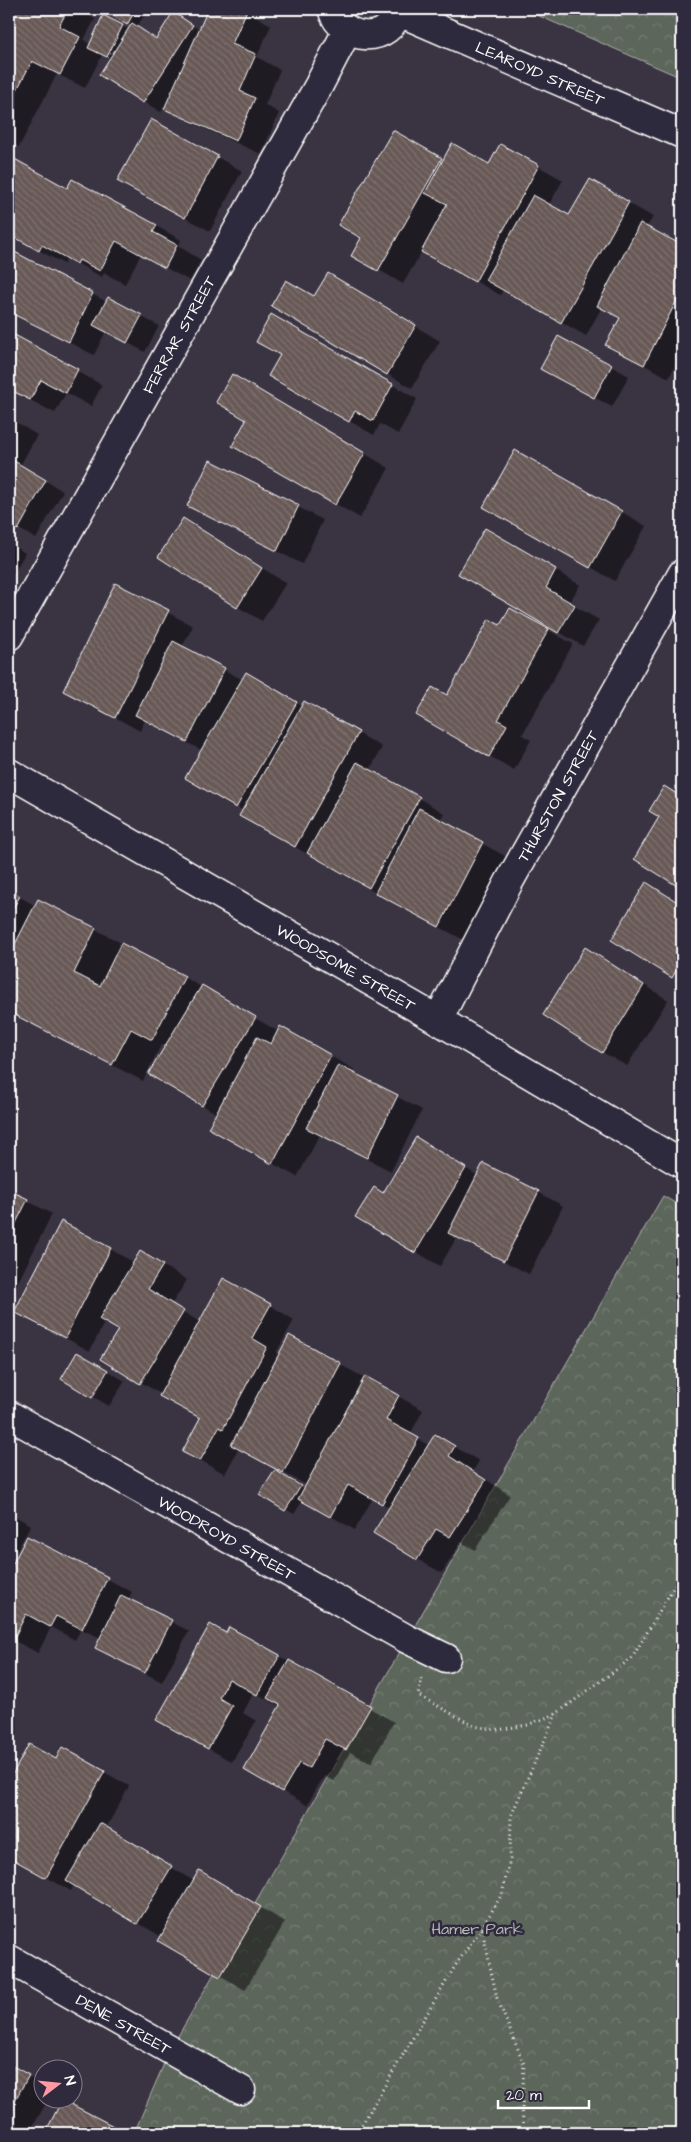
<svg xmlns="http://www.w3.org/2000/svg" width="691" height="2142" viewBox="0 0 691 2142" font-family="'Architects Daughter',sans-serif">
  <defs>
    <pattern id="park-crowns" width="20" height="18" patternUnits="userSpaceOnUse" patternTransform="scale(1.25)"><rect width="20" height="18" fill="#5c665a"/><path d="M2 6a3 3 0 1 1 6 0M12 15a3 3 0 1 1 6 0" fill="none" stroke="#747d73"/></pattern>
    <pattern id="building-back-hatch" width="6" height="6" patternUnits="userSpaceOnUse" patternTransform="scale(1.25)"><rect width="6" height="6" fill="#675956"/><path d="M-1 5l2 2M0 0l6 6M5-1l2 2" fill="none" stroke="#7e726f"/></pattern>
  </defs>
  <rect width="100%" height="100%" fill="#3a3342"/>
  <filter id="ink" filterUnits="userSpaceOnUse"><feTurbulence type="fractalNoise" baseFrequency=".02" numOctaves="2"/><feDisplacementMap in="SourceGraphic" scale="10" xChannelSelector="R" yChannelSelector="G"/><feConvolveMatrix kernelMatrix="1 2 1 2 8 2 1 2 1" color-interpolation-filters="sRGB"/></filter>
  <g filter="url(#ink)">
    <g fill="url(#park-crowns)" stroke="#aeb2ac">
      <path d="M523,9h159v69z"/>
      <path d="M663,1196l19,11v926h-548l36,-83z"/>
    </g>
    <g fill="#0007">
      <path d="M9,9h68l18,10 -11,21 7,5 31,-19 7,4 3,-4 -27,-17h43l-11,18 20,13 33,-16 10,6 9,-21h32l5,2 25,14 -14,32 23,13 -15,35 14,8 -18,41 -71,-32 -24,-14 1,-5 -6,9 -17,-10 -33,-43 -9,-4 -17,33 -28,-14 -38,73 -10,-6z"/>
      <path d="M151,120l91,51 -32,60 -67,-36z"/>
      <path d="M393,132l51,29 45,5h49l25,14 -14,25 21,12 20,-36 63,36 -7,11 36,18v106l-13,26 -62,-33 14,-27 -19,-11 -16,29 -82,-47 -4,6 -78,-44 -19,33 -50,-29 10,-17z"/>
      <path d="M11,159l57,30 88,37 25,14 -2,4h-3l-12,23 -23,-13 -16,30 -21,-11 -2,4 -35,-19 -3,6 -55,-30v-70z"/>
      <path d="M178,246l23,14 -11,21 -24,-13z"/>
      <path d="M9,251l98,51 1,-3 51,27 -14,26 -39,-21 -12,24 -85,-43z"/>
      <path d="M352,288l88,53 -28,47 -25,-14 -73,-76z"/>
      <path d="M272,316l145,83 -19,35 -18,-10 -6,11 -104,-59 12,-21z"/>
      <path d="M9,334l93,51 -11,21 -25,-13 -11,20 -46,-24z"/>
      <path d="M559,337l70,39 -17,31 -53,-29z"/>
      <path d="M257,390l132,78 -29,50 -127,-73 15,-26z"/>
      <path d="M9,418l28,17 -17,31 43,25 -27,48 -27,-16z"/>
      <path d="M516,451l130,75 -31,55 -131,-75z"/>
      <path d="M210,462l113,58 -21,44 -113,-58z"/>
      <path d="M485,529l95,56 -11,18 30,17 -16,26 -123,-72z"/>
      <path d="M208,534l78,49 -24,38 -24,-14z"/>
      <path d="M9,543l16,10 -16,29z"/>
      <path d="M116,585l77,41 -11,21 61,33 4,-6 55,32 2,-4 78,45 -12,23 74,43 -4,8 67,36 -43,83 -63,-33 -136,-77 -21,-19 -57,-34 16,-26 -58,-31 -5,11 -75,-41z"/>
      <path d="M511,609l62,35 -51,91 9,5 -17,30 -96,-55 29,-18 54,-70z"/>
      <path d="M665,788l17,10v89l-47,-28 26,-43z"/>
      <path d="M9,891l27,15 2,-5 57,28 89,48 95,55 2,-4 74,42 -1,4 68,36 -31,61 -71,-36 -23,42 -63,-35 -17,-28 -67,-41 16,-26 -5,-2 -18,36 -134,-69z"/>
      <path d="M670,898l12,7v77l-70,-43z"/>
      <path d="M610,963l58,37 -41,66 -25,-14z"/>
      <path d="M441,1153l37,23 60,16 25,14 -34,68 -72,-37 -17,29 -83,-49z"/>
      <path d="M9,1191l43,23 -43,86z"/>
      <path d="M110,1249l25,14 6,-10 46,27 -16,25 29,17 70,-17 24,15 -18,33 4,3 10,-19 133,73 -13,25 20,11 6,-11 24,15 19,11 -6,10 37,24 -35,55 -14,-8 -19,31 -25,-14 -27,-51 -17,-10 -18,32 -52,-30 -9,14 -33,-20 15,-23 28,18 2,-4 -67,-37 -14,26 -41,-23 17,-33 -99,-59 18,-29 -15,-9 -15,30 -74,-39z"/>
      <path d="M77,1353l48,28 -16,25 -46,-27z"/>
      <path d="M9,1513l22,12 -22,40z"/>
      <path d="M27,1537l105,55 -4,8 61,31 -27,51 -66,-34 5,-10 -20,-9 -6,11 -24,-13 -13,26 -29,-15v-64z"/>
      <path d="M230,1628l164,94 -23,41 -21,-11 -16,29 -10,-5 -17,29 -62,-35 35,-63 -26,-15 -11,21 13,8 -24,41 -75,-43z"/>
      <path d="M63,1749l66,37 -23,42 88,53 30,5 61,36 -40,68 -85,-50 2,-3 -88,-52 -3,6 -62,-35v-82l4,2 43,-15z"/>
      <path d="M9,2065l33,20v15h6l-19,33h-20z"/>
      <path d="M63,2101l62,32h-79z"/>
    </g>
    <g fill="url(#building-back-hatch)" stroke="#fff">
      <path d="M9,9h59l-9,17 21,11 -20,38 -28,-14 -23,44z"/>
      <path d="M103,9h33l-9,16z"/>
      <path d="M208,9l39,1 -15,34 24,10 -16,37 15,7 -19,43 -72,-32z"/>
      <path d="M173,12l20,13 -50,78 -44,-28 33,-52 24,16z"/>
      <path d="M103,15l20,10 -16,32 -19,-9z"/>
      <path d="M151,119l67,37 -33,62 -68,-37z"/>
      <path d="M393,130l49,28 -64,113 -27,-15 10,-18 -23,-13z"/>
      <path d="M452,143l37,21 11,-20 39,21 -64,117 -54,-30 26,-48 -22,-11z"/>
      <path d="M11,157l56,31 5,-9 85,46 -4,7 24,13 -12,23 -49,-27 -16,30 -21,-11 -2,4 -35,-19 -3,6 -30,-17v-73z"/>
      <path d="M590,179l39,23 -68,121 -76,-43 48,-85 36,20z"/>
      <path d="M640,223l42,22v45l-38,75 -39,-20 15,-27 -23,-12z"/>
      <path d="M9,249l84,44 -24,49 -60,-30z"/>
      <path d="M328,273l88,52 -29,50 -116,-69 15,-26 28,16z"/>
      <path d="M108,297l34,18 -15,28 -34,-18z"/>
      <path d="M271,314l122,70 -20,37 -18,-10 -6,11 -81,-46 12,-21 -24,-13z"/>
      <path d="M9,332l69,37 -12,24 -25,-13 -11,20 -21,-11z"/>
      <path d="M558,336l54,29 -18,33 -54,-29z"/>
      <path d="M232,374l133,79 -30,52 -103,-59 14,-26 -30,-18z"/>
      <path d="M515,450l107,61 -32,57 -107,-61z"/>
      <path d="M9,458l37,22 -28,50 -9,-5z"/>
      <path d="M210,460l89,45 -22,46 -90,-45z"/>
      <path d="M183,518l79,50 -25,40 -79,-51z"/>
      <path d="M485,528l71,41 -10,19 29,17 -17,28 -100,-59z"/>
      <path d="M115,583l54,27 -54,108 -52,-27z"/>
      <path d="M510,608l39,21 -51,91 9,5 -18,32 -73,-42 16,-28 15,8 42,-76 11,6z"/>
      <path d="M173,641l52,27 -38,74 -52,-27z"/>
      <path d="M246,672l51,30 -61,106 -51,-30z"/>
      <path d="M304,701l55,31 -64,115 -56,-31z"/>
      <path d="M357,762l63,35 -51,91 -62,-35z"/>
      <path d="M664,786l18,11v92l-48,-30 25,-42 -10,-6z"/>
      <path d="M419,808l64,34 -44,85 -64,-34z"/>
      <path d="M646,882l36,23v56l-10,17 -61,-38z"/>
      <path d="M9,889l11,7 -11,20z"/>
      <path d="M38,899l58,29 -22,45 26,13 21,-43 64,33 -33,64 -21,-11 -19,36 -103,-53v-56z"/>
      <path d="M585,947l59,38 -42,68 -59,-38z"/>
      <path d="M202,985l54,32 -54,89 -54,-32z"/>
      <path d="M280,1026l51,29 -59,109 -64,-36 49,-91 14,7z"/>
      <path d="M338,1065l60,30 -31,63 -61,-30z"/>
      <path d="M416,1137l50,31 -51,85 -60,-36 19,-30 9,6z"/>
      <path d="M483,1163l56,28 -35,70 -56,-28z"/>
      <path d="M9,1190l19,9 -19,38z"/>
      <path d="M61,1221l50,27 -46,90 -51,-26z"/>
      <path d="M140,1251l23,14 -15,24 36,22 -44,73 -40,-25 18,-29 -19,-11z"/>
      <path d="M223,1278l48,26 -19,34 15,9 -44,82 -4,-2 -19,34 -18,-9 18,-34 -41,-22z"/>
      <path d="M289,1335l52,28 -58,110 -52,-28z"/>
      <path d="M77,1352l31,18 -16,28 -31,-19z"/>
      <path d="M365,1376l34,19 -13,25 33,18 -37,66 -34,-19 -18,32 -32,-18z"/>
      <path d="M435,1434l20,12 -6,10 37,24 -36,57 -14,-8 -19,31 -44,-27z"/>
      <path d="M275,1470l26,16 -16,25 -26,-16z"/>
      <path d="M27,1536l81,41 -26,52 -26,-13 -6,11 -24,-13 -13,26 -4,-3v-66z"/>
      <path d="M121,1595l51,25 -27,53 -50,-25z"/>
      <path d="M210,1624l16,9 3,-6 51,28 -23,40 -28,-16 -10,19 13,8 -24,43 -52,-29z"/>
      <path d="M289,1660l82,46 -25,44 -21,-11 -16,29 -10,-5 -17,29 -38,-22 36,-65 -13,-7z"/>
      <path d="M29,1744l27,15 6,-12 43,24 -59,107 -37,-21v-76z"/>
      <path d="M100,1823l72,43 -35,58 -71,-43z"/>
      <path d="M199,1870l62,37 -41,70 -62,-36z"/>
      <path d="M9,2064l20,11 -20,36z"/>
      <path d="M62,2100h1l64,33h-82z"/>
    </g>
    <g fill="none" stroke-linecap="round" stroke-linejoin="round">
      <defs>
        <g id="minor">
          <path d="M332,9c10,34 59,36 67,0"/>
          <path id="s1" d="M399,12l283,122"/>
          <path id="s2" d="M9,636l310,-551 28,-54"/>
          <path id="s3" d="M9,773l429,247 244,144"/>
          <path id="s4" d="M438,1020l71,-138 173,-308"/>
          <path id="s5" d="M9,1415l398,224 39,19"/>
          <path id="s6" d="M9,1959l232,131"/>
        </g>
      </defs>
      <use href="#minor" stroke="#fff" stroke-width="31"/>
      <g stroke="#fff" stroke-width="3" stroke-dasharray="1 4" stroke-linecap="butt">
        <path d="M422,1678l-4,17 56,31 23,4 30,-5 29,-11 76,-56 50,-85"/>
        <path d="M482,1929l15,69 27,66 -2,47 3,22"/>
        <path d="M357,2133l100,-170 25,-35 20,-34 8,-35 1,-43 45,-102"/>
      </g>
      <use href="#minor" stroke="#2f2a3d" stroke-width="28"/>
    </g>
  </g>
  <g text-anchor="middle" stroke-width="5" stroke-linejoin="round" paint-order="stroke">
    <g font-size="16" fill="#fff" stroke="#2f2a3d">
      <text dy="6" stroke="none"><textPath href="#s1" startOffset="154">LEAROYD STREET</textPath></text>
      <text dy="6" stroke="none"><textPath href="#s2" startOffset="346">FERRAR STREET</textPath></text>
      <text dy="6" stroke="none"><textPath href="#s4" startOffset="254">THURSTON STREET</textPath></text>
      <text dy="6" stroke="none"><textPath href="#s3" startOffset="389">WOODSOME STREET</textPath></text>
      <text dy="6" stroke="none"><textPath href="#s5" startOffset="250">WOODROYD STREET</textPath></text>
      <text dy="6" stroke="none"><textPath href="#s6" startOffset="132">DENE STREET</textPath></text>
    </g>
    <g font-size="16" fill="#b6bab5" stroke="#2f2a3d">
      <text x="477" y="1934">Hamer Park</text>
    </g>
  </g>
  <rect width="691" height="2142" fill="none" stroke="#2f2a3d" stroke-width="30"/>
  <rect x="15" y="15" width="661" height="2112" fill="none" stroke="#fff" stroke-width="2" filter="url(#ink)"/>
  <g transform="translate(58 2084) rotate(74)"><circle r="24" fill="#2f2a3d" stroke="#827f8b"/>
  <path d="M0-4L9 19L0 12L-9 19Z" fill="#ff9aa2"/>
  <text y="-8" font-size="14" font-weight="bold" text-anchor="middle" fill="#ffffff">N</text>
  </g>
  <path d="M498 2100v8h91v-8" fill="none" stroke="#ffffff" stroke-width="2.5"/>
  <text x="506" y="2100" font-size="15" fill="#ffffff" stroke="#2f2a3d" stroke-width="4" paint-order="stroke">20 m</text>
</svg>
